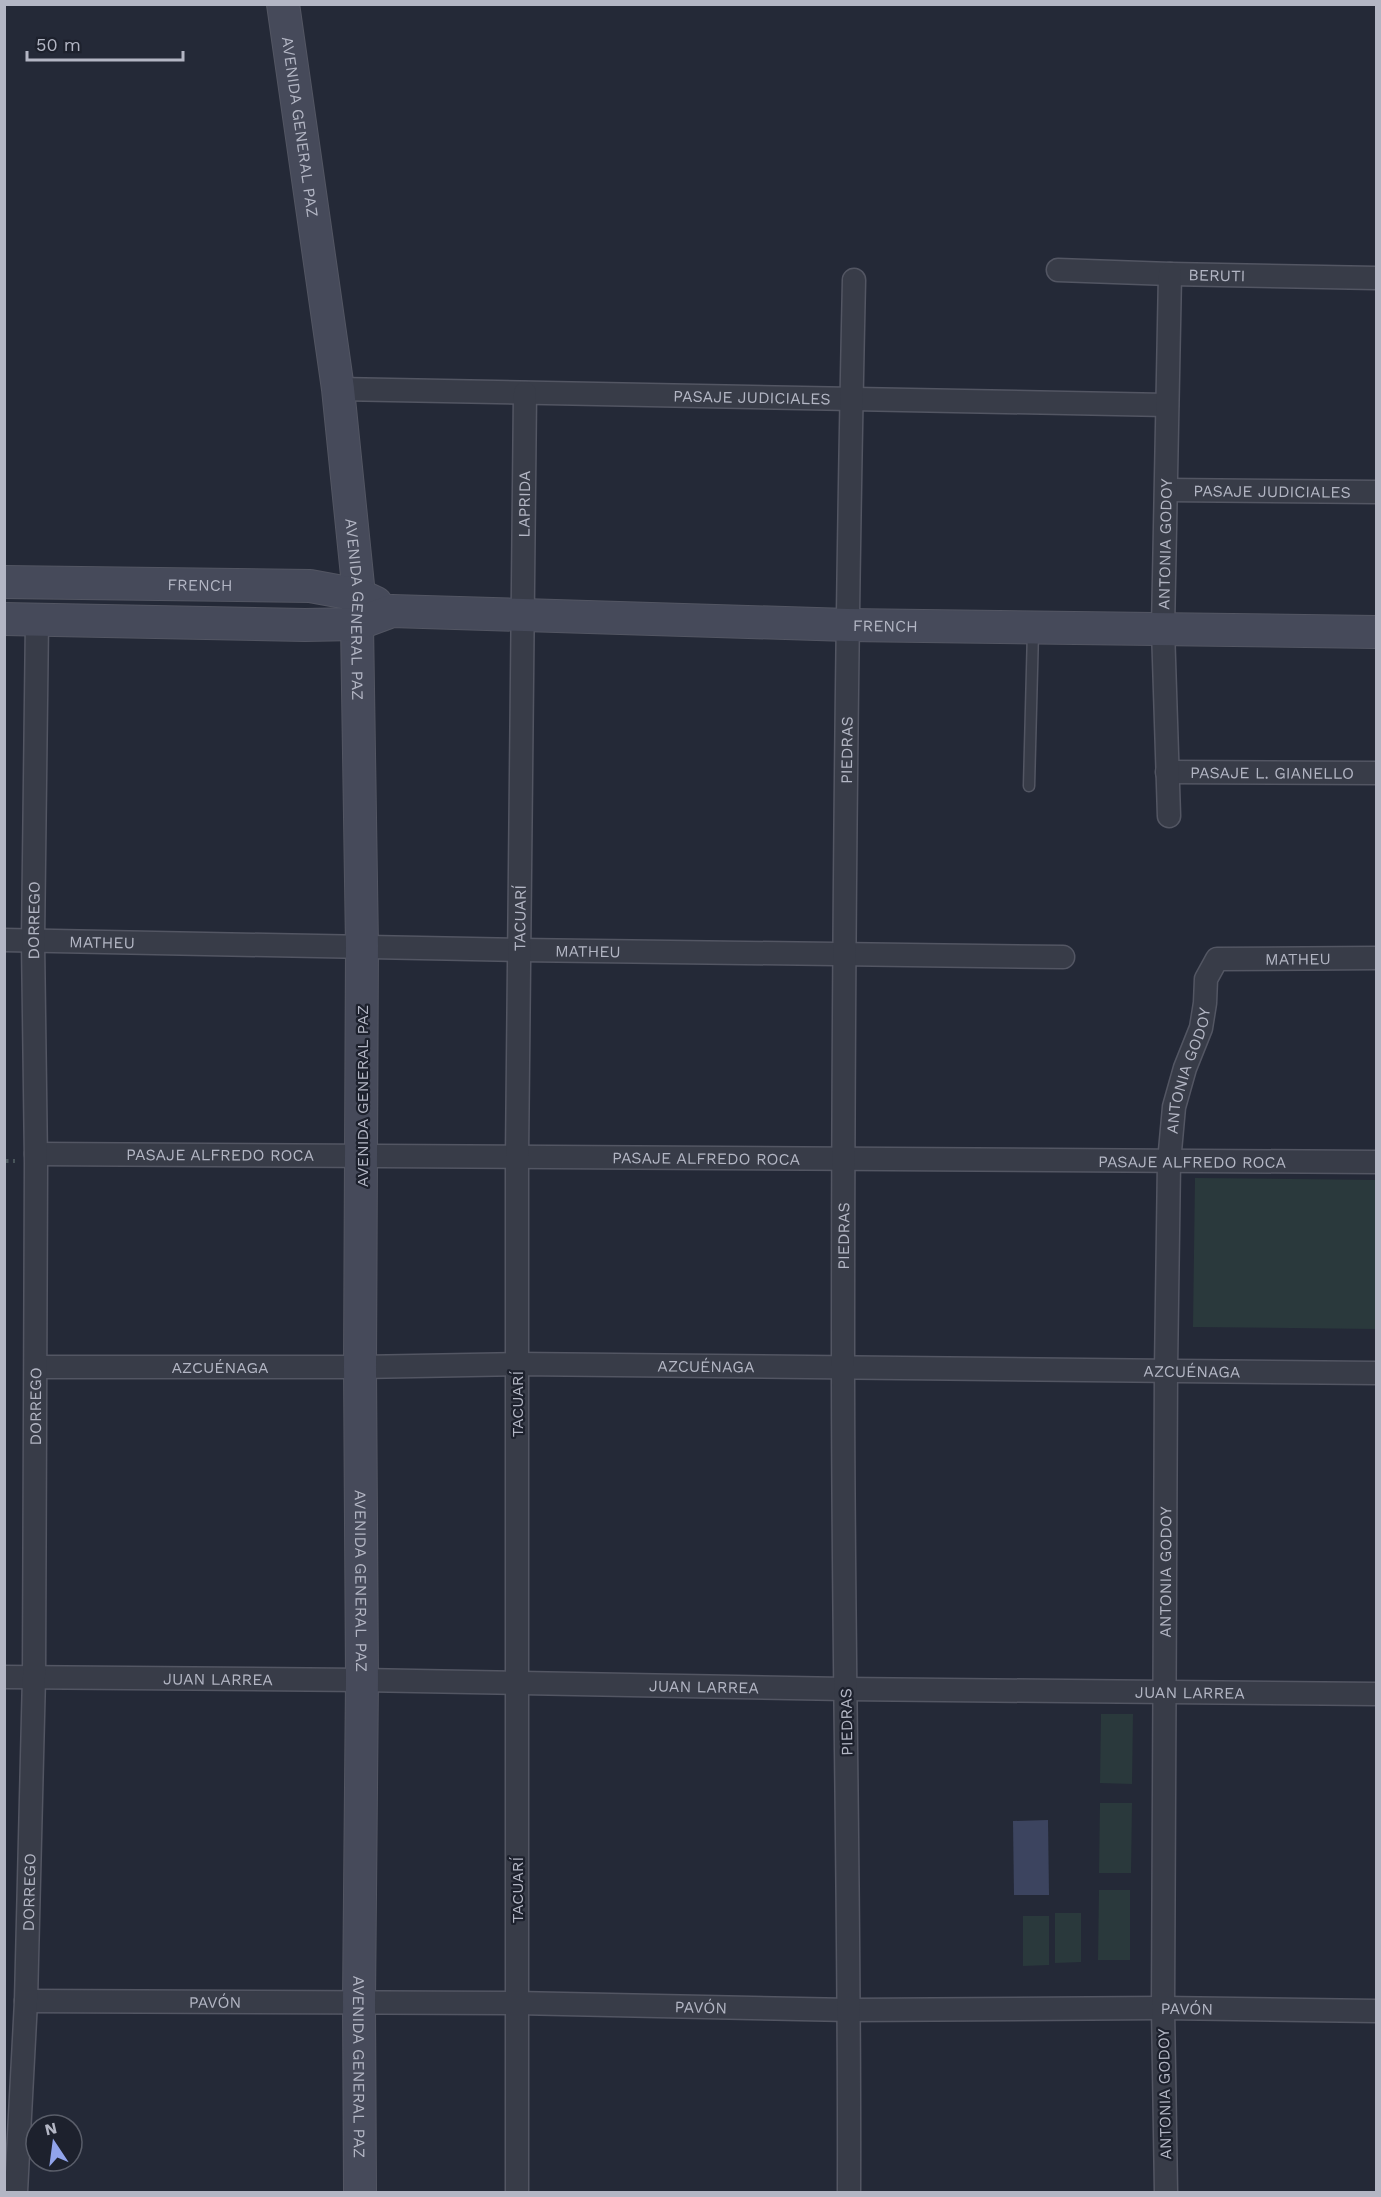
<svg xmlns="http://www.w3.org/2000/svg" width="1381" height="2197" viewBox="0 0 1381 2197" font-family="'Work Sans',sans-serif">
  <rect width="100%" height="100%" fill="#242937"/>
  <g fill="#2a393c">
    <path d="M1195,1178l181,2v149l-183,-2z"/>
    <path d="M1101,1714h32l-1,70 -32,-1z"/>
    <path d="M1100,1803h32l-1,70h-32z"/>
    <path d="M1099,1890h31v70h-32z"/>
    <path d="M1055,1913h26v49l-26,1z"/>
    <path d="M1023,1916h26v49l-26,1z"/>
  </g>
  <path fill="#3c445f" d="M1048,1820l1,75h-35l-1,-74z"/>
  <g fill="none" stroke-linecap="round" stroke-linejoin="round">
    <defs>
      <path id="lane" d="M1029,786l4,-155"/>
      <g id="street">
        <path id="s1" d="M1058,270l112,4 206,4"/>
        <path id="s2" d="M338,389l829,16"/>
        <path id="s3" d="M1167,490l209,2"/>
        <path id="s4" d="M1167,772l209,1"/>
        <path id="s5" d="M1169,816l-6,-187 7,-355"/>
        <path id="s6" d="M4,940l516,10 543,7"/>
        <path id="s7" d="M36,1154c447,0 894,8 1340,8"/>
        <path id="s8" d="M36,1367h324l157,-3 859,9"/>
        <path id="s9" d="M4,1677l358,3 483,9 531,5"/>
        <path id="s10" d="M26,2001l490,2 334,7 313,-2 213,3"/>
        <path id="s11" d="M16,2192l10,-191 8,-325 2,-513 -3,-222 4,-321"/>
        <path id="s12" d="M517,2192v-1035l8,-764"/>
        <path id="s13" d="M849,2192c1,-275 -6,-550 -6,-826 0,-362 3,-724 11,-1086"/>
        <path id="s14" d="M1166,2192l-3,-184 3,-638 3,-208 5,-55 11,-39 16,-40 4,-25 1,-24 11,-20 159,-1"/>
      </g>
      <g id="secondary">
        <path id="s15" d="M283,4l55,385 21,206 -2,29 5,322 -2,421 2,313 -3,322 1,190"/>
        <path id="s16" d="M4,582l306,4 49,9 17,8"/>
        <path id="s17" d="M4,619l301,6 52,-1 35,-13 456,14 528,7"/>
      </g>
    </defs>
    <use href="#lane" stroke="#535663" stroke-width="13"/>
    <use href="#street" stroke="#535663" stroke-width="25"/>
    <use href="#secondary" stroke="#535663" stroke-width="34"/>
    <path stroke="#48545a" stroke-width="4" stroke-dasharray="4.5 4.5" stroke-linecap="butt" d="M4,1161h11"/>
    <use href="#lane" stroke="#383c48" stroke-width="10"/>
    <use href="#street" stroke="#383c48" stroke-width="22"/>
    <use href="#secondary" stroke="#464a5a" stroke-width="32"/>
  </g>
  <g text-anchor="middle" stroke-width="4.5" stroke-linejoin="round" paint-order="stroke">
    <g font-size="16" fill="#b3b6c4" stroke="#1d212d">
      <text dy="6" stroke="none"><textPath href="#s15" startOffset="124">AVENIDA GENERAL PAZ</textPath></text>
      <text dy="6" stroke="none"><textPath href="#s1" startOffset="159">BERUTI</textPath></text>
      <text dy="6" stroke="none"><textPath href="#s2" startOffset="414">PASAJE JUDICIALES</textPath></text>
      <text dy="6" stroke="none"><textPath href="#s3" startOffset="105">PASAJE JUDICIALES</textPath></text>
      <text dy="6" stroke="none"><textPath href="#s12" startOffset="1688">LAPRIDA</textPath></text>
      <text dy="6" stroke="none"><textPath href="#s5" startOffset="272">ANTONIA GODOY</textPath></text>
      <text dy="6" stroke="none"><textPath href="#s16" startOffset="196">FRENCH</textPath></text>
      <text dy="6" stroke="none"><textPath href="#s15" startOffset="610">AVENIDA GENERAL PAZ</textPath></text>
      <text dy="6" stroke="none"><textPath href="#s17" startOffset="884">FRENCH</textPath></text>
      <text dy="6" stroke="none"><textPath href="#s13" startOffset="1442">PIEDRAS</textPath></text>
      <text dy="6" stroke="none"><textPath href="#s4" startOffset="105">PASAJE L. GIANELLO</textPath></text>
      <text dy="6" stroke="none"><textPath href="#s12" startOffset="1274">TACUARÍ</textPath></text>
      <text dy="6" stroke="none"><textPath href="#s11" startOffset="1272">DORREGO</textPath></text>
      <text dy="6" stroke="none"><textPath href="#s6" startOffset="98">MATHEU</textPath></text>
      <text dy="6" stroke="none"><textPath href="#s6" startOffset="584">MATHEU</textPath></text>
      <text dy="6" stroke="none"><textPath href="#s14" startOffset="1322">MATHEU</textPath></text>
      <text dy="6" stroke="none"><textPath href="#s14" startOffset="1124">ANTONIA GODOY</textPath></text>
      <text transform="translate(362 1096) rotate(-90)" y="6">AVENIDA GENERAL PAZ</text>
      <text dy="6" stroke="none"><textPath href="#s7" startOffset="184">PASAJE ALFREDO ROCA</textPath></text>
      <text dy="6" stroke="none"><textPath href="#s7" startOffset="670">PASAJE ALFREDO ROCA</textPath></text>
      <text dy="6" stroke="none"><textPath href="#s7" startOffset="1156">PASAJE ALFREDO ROCA</textPath></text>
      <text dy="6" stroke="none"><textPath href="#s13" startOffset="956">PIEDRAS</textPath></text>
      <text dy="6" stroke="none"><textPath href="#s8" startOffset="670">AZCUÉNAGA</textPath></text>
      <text dy="6" stroke="none"><textPath href="#s8" startOffset="184">AZCUÉNAGA</textPath></text>
      <text dy="6" stroke="none"><textPath href="#s8" startOffset="1156">AZCUÉNAGA</textPath></text>
      <text transform="translate(517 1404) rotate(-90)" y="6">TACUARÍ</text>
      <text dy="6" stroke="none"><textPath href="#s11" startOffset="786">DORREGO</textPath></text>
      <text dy="6" stroke="none"><textPath href="#s14" startOffset="620">ANTONIA GODOY</textPath></text>
      <text dy="6" stroke="none"><textPath href="#s15" startOffset="1582">AVENIDA GENERAL PAZ</textPath></text>
      <text dy="6" stroke="none"><textPath href="#s9" startOffset="214">JUAN LARREA</textPath></text>
      <text dy="6" stroke="none"><textPath href="#s9" startOffset="700">JUAN LARREA</textPath></text>
      <text dy="6" stroke="none"><textPath href="#s9" startOffset="1186">JUAN LARREA</textPath></text>
      <text transform="translate(846 1722) rotate(-91)" y="6">PIEDRAS</text>
      <text transform="translate(517 1890) rotate(-90)" y="6">TACUARÍ</text>
      <text dy="6" stroke="none"><textPath href="#s11" startOffset="300">DORREGO</textPath></text>
      <text dy="6" stroke="none"><textPath href="#s10" startOffset="189">PAVÓN</textPath></text>
      <text dy="6" stroke="none"><textPath href="#s10" startOffset="675">PAVÓN</textPath></text>
      <text dy="6" stroke="none"><textPath href="#s10" startOffset="1161">PAVÓN</textPath></text>
      <text dy="6" stroke="none"><textPath href="#s15" startOffset="2068">AVENIDA GENERAL PAZ</textPath></text>
      <text transform="translate(1164 2094) rotate(-91)" y="6">ANTONIA GODOY</text>
    </g>
  </g>
  <rect width="1381" height="2197" fill="none" stroke="#b3b6c4" stroke-width="12"/>
  <g transform="translate(54 2143) rotate(347)"><circle r="28" fill="#1d212d" stroke="#595d69" stroke-width="1.5"/>
  <path d="M0-4.5L10 22L0 15L-10 22Z" fill="#91a4eb"/>
  <text y="-9" font-size="16" font-weight="bold" text-anchor="middle" fill="#b3b6c4">N</text>
  </g>
  <path d="M27 51v9h156v-9" fill="none" stroke="#b3b6c4" stroke-width="3"/>
  <text x="36" y="51" font-size="18" fill="#b3b6c4" stroke="#1d212d" stroke-width="4.5" paint-order="stroke">50 m</text>
</svg>
